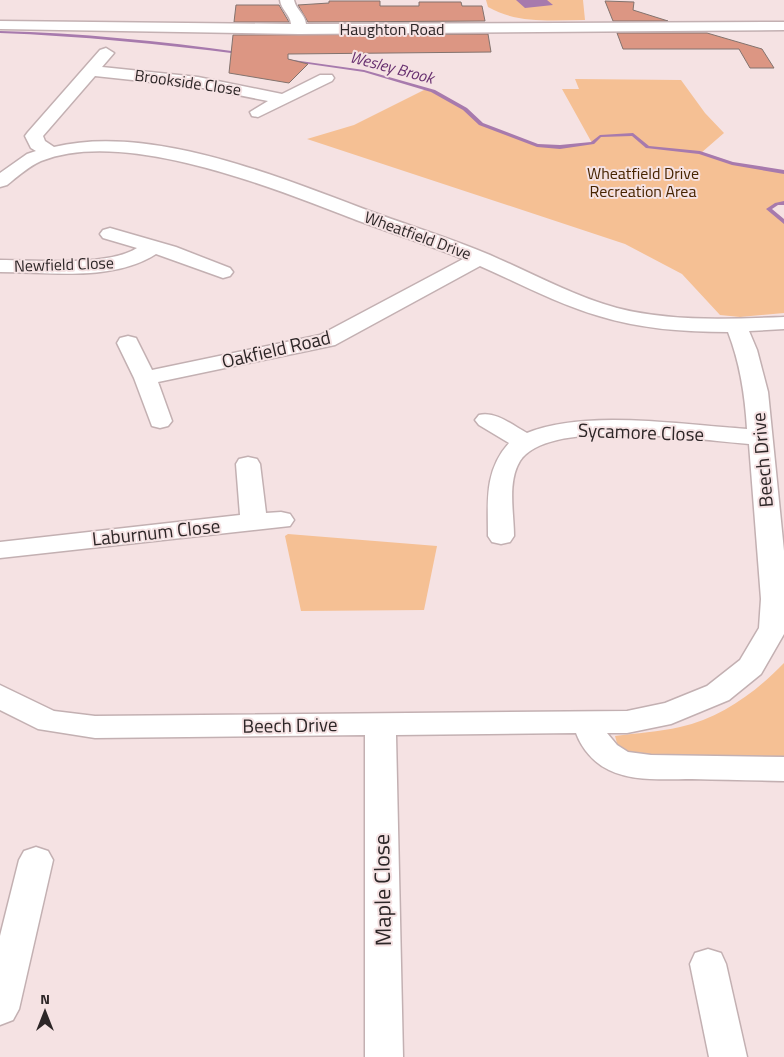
<svg xmlns="http://www.w3.org/2000/svg" width="784" height="1057" viewBox="0 0 784 1057" font-family="'Titillium Web',sans-serif">
  <rect width="100%" height="100%" fill="#f5e2e3"/>
  <g fill="#f5c094">
    <path d="M486,0h97l2,20c-34,0 -67,4 -97,-13z"/>
    <path d="M575,79l106,1 24,33 19,20 -23,20 31,10 52,9v31l-7,1 -7,5 14,13v91l-44,4 -20,-2 -38,-41 -57,-30 -318,-105 47,-14 72,-36 39,20 16,15 56,21 23,2 32,-4 -30,-54h17z"/>
    <path d="M288,534l149,12 -13,64 -123,1 -16,-75z"/>
    <path d="M784,663v96l-149,-3 -17,-9 -3,-11c21,-3 44,-4 65,-9 41,-9 76,-35 104,-64z"/>
  </g>
  <path fill="#a77aad" d="M516,0h31l6,5 -28,3z"/>
  <g fill="none" stroke-linecap="round" stroke-linejoin="round">
    <g fill="#a77aad" fill-rule="evenodd">
      <path d="M0,31c80,2 160,10 239,21l2,1 -2,1c-79,-10 -159,-18 -239,-21z"/>
      <path d="M286,59l78,11 71,20 32,18 16,15 55,21 22,1 31,-3 9,-7 33,-2 16,13 51,5 33,11 51,8v4l-52,-9 -33,-11 -53,-6 -14,-12 -31,1 -7,7 -34,5 -23,-2 -58,-22 -16,-15 -32,-18 -67,-20 -76,-11 -2,-1z"/>
      <path d="M784,201v4h-6l-6,4 12,10v5l-18,-15 9,-6z"/>
    </g>
  </g>
  <g fill="#dc9683" stroke="#83736e">
    <path d="M329,1h51v5h39v-4h42l1,4h20l3,15 -177,1 -10,-17 31,-2z"/>
    <path d="M605,1l29,1 -1,8 35,11h-55z"/>
    <path d="M236,5h43l10,17h-55z"/>
    <path d="M617,33h90l55,16 12,19h-24l-11,-19h-116z"/>
    <path d="M488,34l3,18 -203,2v5l20,5 -19,19 -60,-10 4,-38z"/>
  </g>
  <g fill="none" stroke-linecap="round" stroke-linejoin="round">
    <defs>
      <g id="street">
        <path d="M280,0h14c2,10 11,14 12,24l478,-2v8l-485,4 -299,-5v-8l291,3c-1,-10 -10,-14 -11,-24z"/>
        <path d="M106,48l8,5 -12,14 96,10 84,17 38,-19h12l2,3 -2,3 -74,36 -6,-1 -2,-4 18,-11 -70,-14 -103,-11 -52,60 2,5 9,6c98,-24 230,32 321,66 38,14 78,26 115,42 42,18 83,41 127,53 54,14 111,11 167,9v12l-35,2 8,19 11,42 16,159v83l-23,40 -32,26 -58,24 -44,9h-20l10,12 11,7 23,3 133,2v24c-31,-1 -61,-1 -92,-2 -26,0 -59,3 -83,-9 -15,-7 -27,-21 -33,-37l-180,2 7,322h-38v-322l-270,3 -57,-9 -38,-19v-25l54,26 41,5 532,-5 38,-8 42,-17 33,-26 19,-32 2,-29 -12,-155c-49,-4 -201,-27 -229,17 -13,21 -6,52 -6,75l-4,6 -9,2 -9,-2 -4,-6c0,-35 -4,-65 21,-93l-30,-18 -4,-5 4,-5c17,-4 33,10 48,18 60,-24 155,-8 220,-4 -2,-34 -7,-66 -19,-97 -44,0 -87,-3 -129,-16 -41,-12 -80,-33 -119,-50l-145,79 -177,37 14,39 -4,5 -8,2 -8,-2 -18,-48 -17,-35 3,-5 8,-2 8,2 16,32 168,-35 143,-76c-34,-14 -69,-25 -104,-38 -81,-31 -233,-94 -318,-60 -12,5 -24,16 -34,24l-7,2v-14l27,-19 9,-3 -5,-3 -6,-12 3,-4 72,-82z"/>
        <path d="M110,228l66,19 54,21 3,4 -3,4 -7,2 -67,-24c-44,28 -106,18 -156,18v-12c37,0 107,7 137,-12l-34,-10 -3,-4 3,-4z"/>
        <path d="M248,457l9,2 3,5 6,49 15,-1 9,2 4,6 -4,6 -290,32v-16l240,-27 -4,-51 3,-5z"/>
        <path d="M36,847l12,4 5,9 -34,149 -6,11 -13,5v-89l19,-76 5,-9z"/>
        <path d="M708,949l13,4 5,11 21,93h-38l-19,-93 5,-11z"/>
      </g>
    </defs>
    <use href="#street" stroke="#c3b0b2" stroke-width="3"/>
    <use href="#street" fill="#fff" fill-rule="evenodd"/>
  </g>
  <g text-anchor="middle" stroke-width="4" stroke-linejoin="round" paint-order="stroke">
    <g font-size="16" fill="#2d2627" stroke="#f5e2e3">
      <text x="392" y="35">Haughton Road</text>
      <text transform="translate(188 82) rotate(8)" y="6">Brookside Close</text>
      <text transform="translate(418 235) rotate(20)" y="6">Wheatfield Drive</text>
      <text transform="translate(64 264) rotate(-2)" y="6">Newfield Close</text>
    </g>
    <g font-size="16" font-style="italic" fill="#683070" stroke="#f5e2e3">
      <text transform="translate(392 67) rotate(15)" y="6">Wesley Brook</text>
    </g>
    <g font-size="16" fill="#472400" stroke="#f5e2e3">
      <text x="643" y="179">Wheatfield Drive<tspan x="643" dy="18">Recreation Area</tspan></text>
    </g>
    <g font-size="19" fill="#2d2627" stroke="#f5e2e3">
      <text transform="translate(276 349) rotate(-13)" y="7">Oakfield Road</text>
      <text transform="translate(641 432) rotate(2)" y="7">Sycamore Close</text>
      <text transform="translate(762 460) rotate(-95)" y="7">Beech Drive</text>
      <text transform="translate(156 532) rotate(-6)" y="7">Laburnum Close</text>
      <text transform="translate(290 725) rotate(-1)" y="7">Beech Drive</text>
    </g>
    <g font-size="22" fill="#2d2627" stroke="#f5e2e3">
      <text transform="translate(382 890) rotate(-91)" y="8">Maple Close</text>
    </g>
  </g>
  <g transform="translate(45 1012)" stroke="#f5e2e3" stroke-width="4" paint-order="stroke">
  <path d="M0-4L9 19L0 12L-9 19Z" fill="#2d2627"/>
  <text y="-8" font-size="14" font-weight="bold" text-anchor="middle" fill="#2d2627">N</text>
  </g>
</svg>
